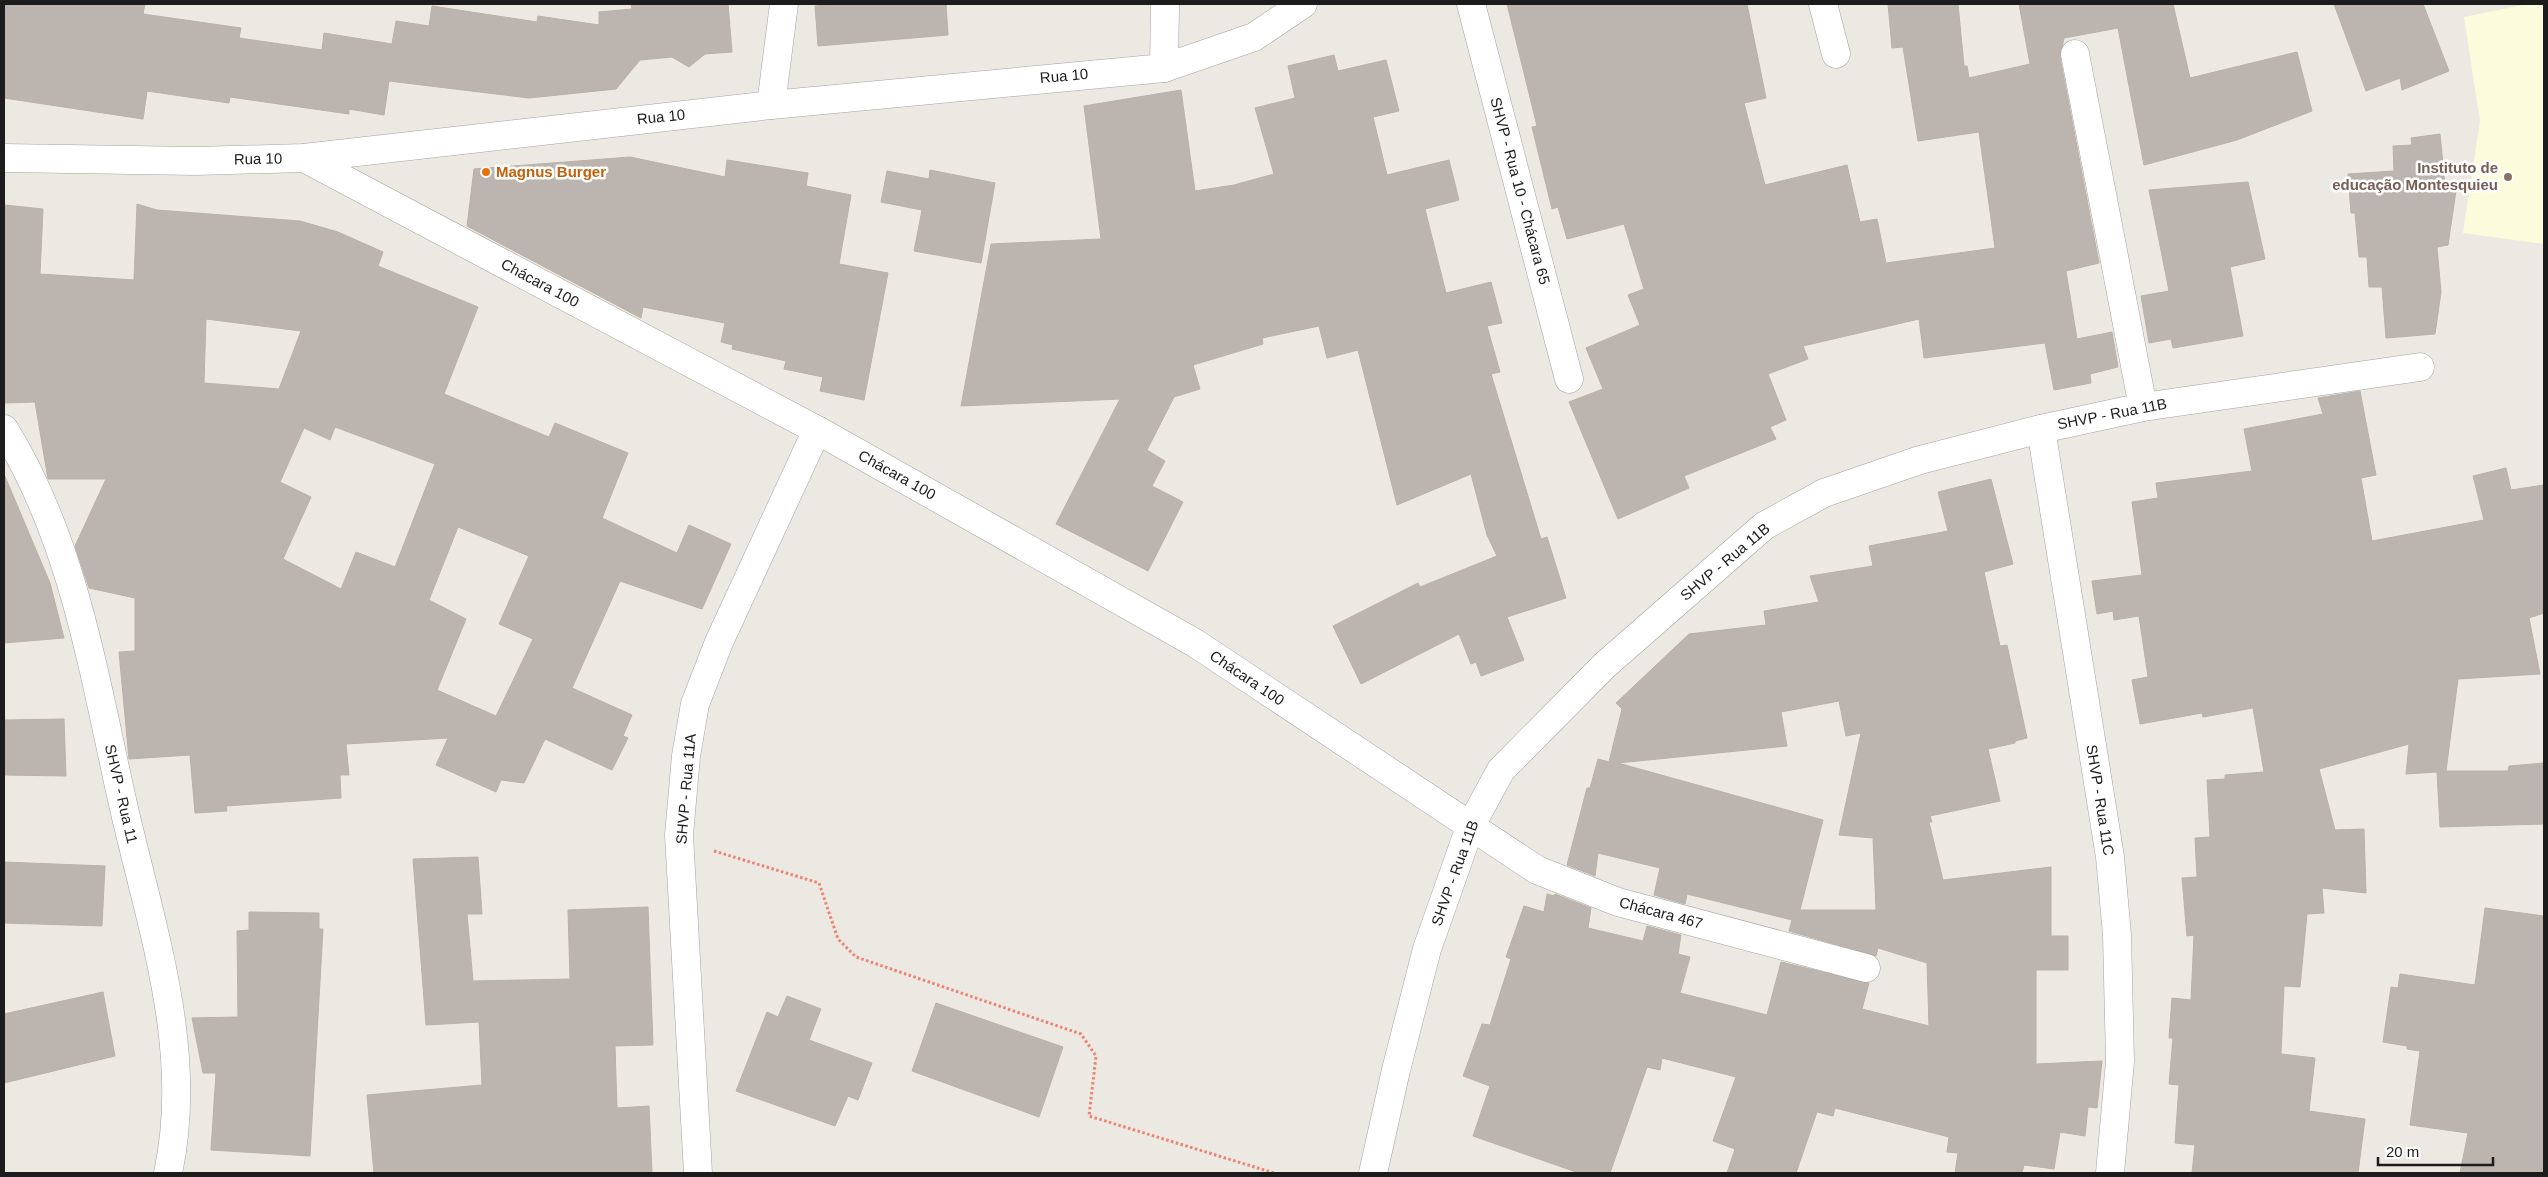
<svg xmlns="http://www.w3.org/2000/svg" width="2548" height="1177" viewBox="0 0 2548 1177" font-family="Arial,sans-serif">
  <rect width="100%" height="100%" fill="#ece9e2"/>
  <path fill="#fbfcdb" d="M2528,4h16v240l-81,-11 17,-112 -16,-104z"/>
  <g fill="#bcb5af" stroke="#bcb0a6" fill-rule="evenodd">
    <path d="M4,4h141l-2,10 98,14 -2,10 83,12 2,-17 68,11 4,-23 33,5 3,-20 105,16 1,-6 61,9v-13l33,-3 -1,-5h97l4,48 -27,2 -16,13 -17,-10 -32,3 -24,29 -87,9 -140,-17 -5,34 -35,-6v5l-119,-17 -1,6 -82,-12 -4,28 -139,-21z"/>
    <path d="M837,4h109l2,31 -130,11 -3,-40z"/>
    <path d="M1507,4h240l19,94 -22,5 21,82 82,-20 13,57 17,-3 9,44 109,-15 -16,-116 -61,9 -15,-94 -11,1 -4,-44h70l6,62h3l2,12 61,-14 -11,-60h154l17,74 107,-26 15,59 -75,29 -93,25 -26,-137 -54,10 -4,19 39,206 -33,8 11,68 35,-7 6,35 -28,7 1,9 -37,7 -9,-47 -121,15 -5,-39 -116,27 5,13 -40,15 18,46 -16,7 6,12 -92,37 5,12 -71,31 -49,-117 34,-13 -17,-41 54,-23 -12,-30 16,-6 -20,-65 -57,15 -9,-32 -6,2 -20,-82 5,-1z"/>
    <path d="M2334,4h89l26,67 -47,19 -2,-12 -34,13z"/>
    <path d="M1334,55l4,16 48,-11 13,51 -26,6 14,58 62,-15 10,40 -34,9 21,84 45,-11 11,41 -15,3 13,46 -9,2 50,165 6,-2 19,61 -59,19 17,43 -43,16 -5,-14 -5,2 -12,-30 -98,50 -28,-58 85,-43 2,4 77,-31 -10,-21 -16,-61 -74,31 -39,-155 -31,8 -8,-32 -57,12 1,6 -70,21 7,24 -26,8 -27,53 18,11 -13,25 31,16 -35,69 -92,-47 64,-125 -159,7 30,-162 110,-5 -17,-133 97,-16 14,101 39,-6 40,-11 -19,-66 40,-10 -7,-32z"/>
    <path d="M2440,134l5,51 12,-1 -9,61 -11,2 4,45 -6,42 -49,4 -4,-51h-13l-2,-30h-8l-4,-44h-4l-3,-39 46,-3 -1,-25 19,-1 -1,-7z"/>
    <path d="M630,157l95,20 2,-17 81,13 -2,13 45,9 -12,69 49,9 -24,127 -44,-9 3,-14 -39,-8 2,-8 -54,-12 1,-4 -12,-3 4,-19 -82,-16 -2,11 -174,-92 7,-57z"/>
    <path d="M930,170l65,13 -14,80 -67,-12 8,-41 -41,-8 6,-31 42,8z"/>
    <path d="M2248,182l17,77 -35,8 13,69 -70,12 -2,-9 -22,4 -8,-47 28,-5 -20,-101z"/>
    <path d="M137,204l20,6 143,11 38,11 45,20 -5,14 100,41 -34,87 105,43 6,-14 73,30 -26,65 75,35 12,-28 42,19 -29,65 -82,-28 -48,107 60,27 -9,21 5,2 -16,32 -67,-31 -21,44 -23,-3 -5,12 -60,-27 12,-27 -102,6 3,31h-9l1,23 -115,8 1,5 -32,2 -5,-58 -61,4 -10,-107 16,-1v-53l-46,-10 -14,-42 31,-67h-58l-13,-77 -31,1v-198l39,4 -3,65 94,6zM206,319l95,12 -22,58 -75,-6zM335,427l100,37 -40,103 -39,-15 -15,37 -58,-30 28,-62 -31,-15 24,-54 26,12zM458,527l71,29 -30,68 34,15 -37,77 -59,-26 29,-71 -37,-19z"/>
    <path d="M2360,391l16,84 -15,3 11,63 112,-21 -11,-44 33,-8 5,22 33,-5v128l-15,5 11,56 -82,5 -12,92h62l1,-5 35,-3v61l-104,3 -3,-55 -31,2 3,-30 -90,25 16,61 29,-1 2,64 -44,-5 2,25 -17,1 -7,73 -16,-1 -3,68 34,4 -6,53 56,8 -7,54h-166l3,-28 -20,-2 4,-58 -10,-1 4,-46h-4l3,-40 19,2 3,-65 -7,1 -5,-58 15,-1 -2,-39 15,-1 -3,-57 18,-1v-4l39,-3 -11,-64 -50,9 -1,-4 -62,11 -8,-44 16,-3 -9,-61 -25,4 -1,-9 -16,3 -5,-33 50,-6 -10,-73 26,-4 -2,-15 96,-12 -8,-42 79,-15 -5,-16z"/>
    <path d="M4,474l46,109 14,55 -60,5z"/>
    <path d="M1991,479l22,85 -29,8 16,74 7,-1 20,93 -12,3v2l-27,6 12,52 -70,15 2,6h-3l14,58 108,-13v69h17v34h-32v94l66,-3 -5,47 -9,-1 -3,29 -25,-4 -6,37 -30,-4 -2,8h-67l3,-20 -11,-1 2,-15 -114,-29 -2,8 -16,-4 -21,61h-69l8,-24 -22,-8 23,-64 -74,-19 -2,12 -13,-3 -37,106h-31l-106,-37 17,-50 -27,-10 19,-52 8,1 21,-66 -5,-2 18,-51 20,6 3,-18 7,2 1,-2 36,14 -3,20 55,13 4,-15 34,9 -3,19 12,3 -10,36 87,22 14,-53 88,21 -7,26 67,17 -2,-63 -49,-15 -2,8 -87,-25 3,-11 -105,-26 -2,10 -31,-9 6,-27 -62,-15 -3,23 -28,-11 20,-77h3l8,-29 11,3 13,-53 -6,-6 73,-69 77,-9 -2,-14 55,-9 -9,-26 63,-10 -4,-20 79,-15 -10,-39zM1839,701l7,35 15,-3 -22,102 34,3 3,72h-76l23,-90 -205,-57 169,-17 -6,-34z"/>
    <path d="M64,719l2,57 -62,-1v-55z"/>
    <path d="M478,857l4,57h-15l6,67 97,-2 -2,-69 80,-3 5,138 -38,1 2,62 32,-2 3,67h-278l-7,-78 115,-10 -3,-63 -53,3 -13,-166z"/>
    <path d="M4,862l101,4 -3,60 -98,-3z"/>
    <path d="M2485,908l59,8v257h-84l8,-40 -58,-8 10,-74 -13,-2v-3l-24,-4 8,-55 7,1 2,-14 75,11z"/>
    <path d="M249,912l70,1v16h4l-13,227 -99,-6 5,-77h-13l-11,-55 46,-1 -1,-86 12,-1z"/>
    <path d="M103,992l12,64 -111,27v-69z"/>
    <path d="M787,996l34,13 -12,31 63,23 -14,37 -10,-4 -13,30 -99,-35 31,-79 11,5z"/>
    <path d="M936,1003l127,44 -24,70 -127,-46z"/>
  </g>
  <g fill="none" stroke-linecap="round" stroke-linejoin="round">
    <defs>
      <g id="minor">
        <path d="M1471,4l98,375"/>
        <path d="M1823,4l13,50"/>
        <path d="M2075,54l68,353"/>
        <path d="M1164,68l1,-64"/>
        <path d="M771,105l13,-101"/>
        <path d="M304,158l513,272 378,213 342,227 81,32 248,66"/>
        <path d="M4,429c70,112 90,247 119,375 27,120 72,245 45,369"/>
        <path d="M2041,429l69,428 7,78 3,126 -10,112"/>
        <path d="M698,1173l-19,-338 7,-79 9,-52 24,-62 98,-212"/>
        <path d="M1373,1173l23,-103 31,-121 43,-122 31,-57 104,-105 159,-139 60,-33 96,-33 121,-31 102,-22 277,-40"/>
      </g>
      <path id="tertiary" d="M4,158l192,3 108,-3 467,-53 393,-37 90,-31 49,-33"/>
    </defs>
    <use href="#minor" stroke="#a3a3a3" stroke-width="29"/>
    <use href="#tertiary" stroke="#a3a3a3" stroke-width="29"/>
    <path stroke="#ed8272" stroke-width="3" stroke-dasharray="2.5 2.5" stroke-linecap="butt" d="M714,851l105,32 19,56 18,18 225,77 15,22 -7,60 185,57"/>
    <use href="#minor" stroke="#fff" stroke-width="28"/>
    <use href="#tertiary" stroke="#fff" stroke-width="28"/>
  </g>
  <circle fill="#e8710a" stroke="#fff" stroke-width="2" cx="486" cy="172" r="5"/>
  <circle fill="#8d6e63" stroke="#fff" stroke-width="2" cx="2508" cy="177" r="5"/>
  <g text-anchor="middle" stroke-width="5" stroke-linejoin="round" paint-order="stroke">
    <g font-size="15" fill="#1c1c1c" stroke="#fff">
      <text transform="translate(1064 76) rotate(-5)" y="5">Rua 10</text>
      <text transform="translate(661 117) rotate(-6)" y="5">Rua 10</text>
      <text transform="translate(258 159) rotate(-1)" y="5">Rua 10</text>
      <text transform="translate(1520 191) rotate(75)" y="5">SHVP - Rua 10 - Chácara 65</text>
      <text transform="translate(540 283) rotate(28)" y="5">Chácara 100</text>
      <text transform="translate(2112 414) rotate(-11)" y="5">SHVP - Rua 11B</text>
      <text transform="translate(897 475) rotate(29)" y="5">Chácara 100</text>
      <text transform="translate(1725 562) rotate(-40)" y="5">SHVP - Rua 11B</text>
      <text transform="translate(1247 678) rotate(34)" y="5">Chácara 100</text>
      <text transform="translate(686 789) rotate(-85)" y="5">SHVP - Rua 11A</text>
      <text transform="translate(121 794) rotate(77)" y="5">SHVP - Rua 11</text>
      <text transform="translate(2100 800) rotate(81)" y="5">SHVP - Rua 11C</text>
      <text transform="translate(1455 873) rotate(-70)" y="5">SHVP - Rua 11B</text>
      <text transform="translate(1661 913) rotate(15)" y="5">Chácara 467</text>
    </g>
    <g font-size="15" font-weight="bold" fill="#785e54" stroke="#fff" text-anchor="end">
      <text x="2498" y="173">Instituto de<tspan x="2498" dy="17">educação Montesquieu</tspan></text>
    </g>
    <g font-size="15" font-weight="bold" fill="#c56008" stroke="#fff" text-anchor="start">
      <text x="496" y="177">Magnus Burger</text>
    </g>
  </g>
  <rect width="2548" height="1177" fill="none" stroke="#1c1c1c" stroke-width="10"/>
  <path d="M2378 1157v8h115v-8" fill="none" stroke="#1c1c1c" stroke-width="2.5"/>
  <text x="2386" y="1157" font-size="15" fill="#1c1c1c" stroke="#ffffff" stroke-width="4" paint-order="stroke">20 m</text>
</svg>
